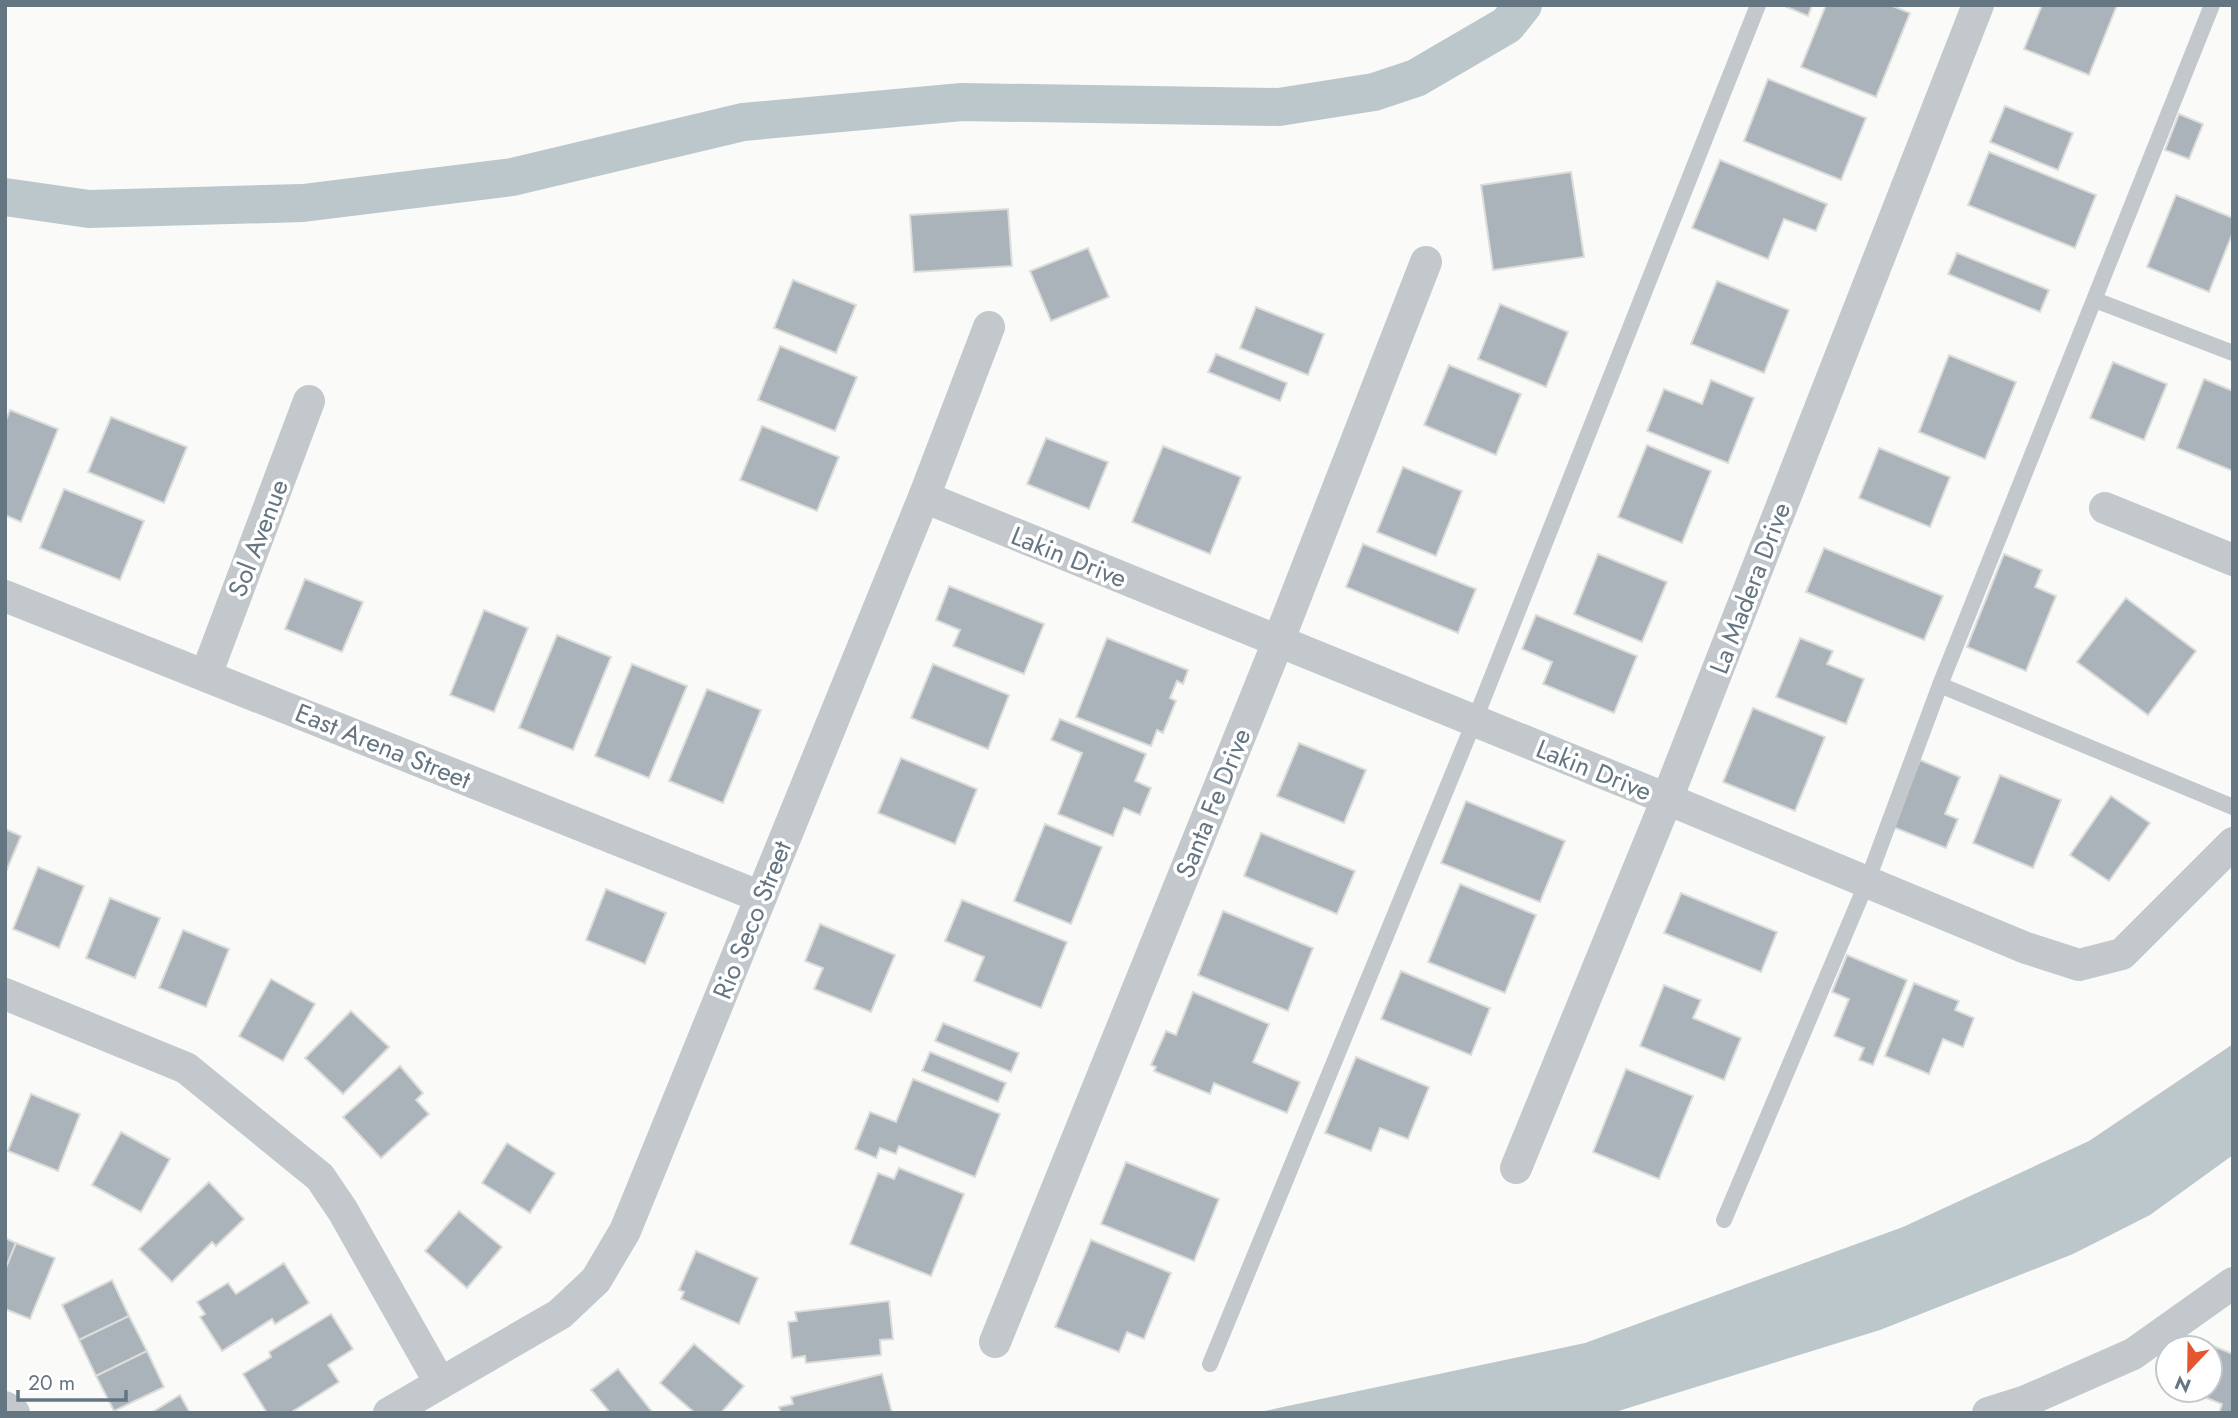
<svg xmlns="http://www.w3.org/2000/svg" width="2238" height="1418" viewBox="0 0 2238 1418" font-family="Jost,sans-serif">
  <rect width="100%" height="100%" fill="#fafaf8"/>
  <path fill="#bbc7cb" d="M2233,1044v111l-83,60 -77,39 -193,76 -268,83h-357l330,-70 318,-116 186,-86z"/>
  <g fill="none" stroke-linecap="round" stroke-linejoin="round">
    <path stroke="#bbc7cb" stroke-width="38" d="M5,197l84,12 214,-6 209,-26 231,-55 219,-20 317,5 95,-15 42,-14 91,-53 16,-20"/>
  </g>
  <g fill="#aab3b9" stroke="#dcdcda" stroke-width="2">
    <path d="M1782,5h30l-4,11z"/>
    <path d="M1826,5h64l20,8 -34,84 -75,-30z"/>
    <path d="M2042,5h75l-28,70 -65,-26z"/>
    <path d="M1768,79l98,39 -25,62 -97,-39z"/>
    <path d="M2005,106l68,27 -15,37 -68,-28z"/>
    <path d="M2179,114l24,10 -14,35 -24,-9z"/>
    <path d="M1989,152l107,43 -21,53 -107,-43z"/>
    <path d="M1720,160l107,44 -11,27 -32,-12 -16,40 -76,-31z"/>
    <path d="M1571,172l13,85 -91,13 -12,-85z"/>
    <path d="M2176,195l57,23v14l-24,60 -62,-25z"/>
    <path d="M1008,209l4,57 -98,6 -4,-57z"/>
    <path d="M1088,248l21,49 -58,24 -21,-50z"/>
    <path d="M1957,253l92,37 -9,22 -92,-38z"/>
    <path d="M793,280l63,25 -20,48 -62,-25z"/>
    <path d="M1717,281l72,29 -25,63 -73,-29z"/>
    <path d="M1500,304l68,28 -22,55 -68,-28z"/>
    <path d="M1256,307l68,27 -16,41 -68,-27z"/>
    <path d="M780,346l77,31 -22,54 -77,-31z"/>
    <path d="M1216,354l71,29 -7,18 -72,-29z"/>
    <path d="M1949,355l67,27 -31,77 -66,-27z"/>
    <path d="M2113,362l54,22 -23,56 -54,-22z"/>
    <path d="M1449,365l72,29 -25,61 -72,-30z"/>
    <path d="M2204,379l29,12v80l-56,-23z"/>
    <path d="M1711,380l43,18 -26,65 -81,-32 17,-42 38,15z"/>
    <path d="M10,410l48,19 -37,93 -16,-7v-92z"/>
    <path d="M111,417l76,30 -23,56 -76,-31z"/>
    <path d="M762,426l77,31 -22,54 -77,-31z"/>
    <path d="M1046,438l62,24 -19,47 -62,-25z"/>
    <path d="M1647,445l64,26 -29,72 -64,-26z"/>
    <path d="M1163,446l78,31 -31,77 -78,-32z"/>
    <path d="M1879,448l71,29 -20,50 -71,-29z"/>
    <path d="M1403,467l59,24 -26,65 -59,-24z"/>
    <path d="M64,489l80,32 -24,59 -80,-32z"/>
    <path d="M1363,544l113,45 -18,44 -112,-46z"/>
    <path d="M1824,548l119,48 -19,44 -118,-48z"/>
    <path d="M1598,554l69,28 -25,60 -68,-28z"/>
    <path d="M2004,554l38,16 -7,17 21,9 -30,75 -59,-24z"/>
    <path d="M305,579l58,23 -21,50 -57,-23z"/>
    <path d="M949,586l95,38 -20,50 -71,-28 7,-16 -24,-10z"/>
    <path d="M2126,598l70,53 -48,64 -71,-53z"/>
    <path d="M484,610l44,18 -34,84 -44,-17z"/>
    <path d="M1536,615l101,41 -23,57 -71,-29 9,-22 -30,-13z"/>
    <path d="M557,635l54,22 -38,93 -54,-22z"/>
    <path d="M1107,638l81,32 -5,14 -6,-3 -7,17 6,3 -13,32 -6,-3 -6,16 -75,-29z"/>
    <path d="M1800,638l33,13 -6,13 37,15 -18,45 -70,-27z"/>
    <path d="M632,664l55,22 -38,92 -54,-22z"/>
    <path d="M933,664l76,31 -21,54 -77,-31z"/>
    <path d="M707,689l54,21 -38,93 -54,-22z"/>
    <path d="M1753,708l72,29 -30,74 -72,-29z"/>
    <path d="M1060,719l86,35 -11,27 16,7 -11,27 -16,-7 -11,28 -55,-22 24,-61 -31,-13z"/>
    <path d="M1299,743l67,27 -22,53 -67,-27z"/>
    <path d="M901,758l76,31 -22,55 -77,-31z"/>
    <path d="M1920,760l40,17 -15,37 13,5 -12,29 -53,-21z"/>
    <path d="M2000,775l61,25 -28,68 -60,-25z"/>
    <path d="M2111,796l39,27 -41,58 -39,-26z"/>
    <path d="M1466,801l99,40 -25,61 -99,-39z"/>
    <path d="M1045,824l57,23 -31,77 -57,-23z"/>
    <path d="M5,829l16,7 -16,38z"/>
    <path d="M1261,833l94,38 -18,43 -93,-38z"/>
    <path d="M38,867l46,19 -25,62 -46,-19z"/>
    <path d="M1460,884l76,31 -31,78 -77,-31z"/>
    <path d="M606,889l60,24 -21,51 -59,-24z"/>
    <path d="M1681,893l96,39 -16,40 -97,-39z"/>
    <path d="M110,898l50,20 -25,60 -49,-20z"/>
    <path d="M962,900l105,42 -26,66 -67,-27 10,-24 -39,-16z"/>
    <path d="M1223,911l90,37 -25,63 -90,-36z"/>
    <path d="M820,924l75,31 -24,57 -57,-23 9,-21 -18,-7z"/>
    <path d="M183,930l46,19 -23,58 -47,-19z"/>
    <path d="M1847,955l60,25 -34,85 -14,-5 5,-12 -30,-12 15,-37 -17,-7z"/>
    <path d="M1401,971l89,37 -19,47 -90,-36z"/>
    <path d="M271,979l44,25 -32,57 -44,-25z"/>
    <path d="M1914,983l45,18 -4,9 19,8 -11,29 -20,-8 -14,35 -44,-18z"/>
    <path d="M1664,985l37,15 -8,18 48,20 -17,42 -84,-34z"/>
    <path d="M1193,992l76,32 -16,38 47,20 -13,31 -73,-30 -4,11 -56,-23 2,-4 -5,-2 15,-34 10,4z"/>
    <path d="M351,1011l38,36 -46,47 -38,-36z"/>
    <path d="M943,1023l76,30 -8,19 -76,-31z"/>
    <path d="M930,1052l76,31 -8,19 -76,-31z"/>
    <path d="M1356,1057l73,30 -21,52 -28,-11 -9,23 -46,-18z"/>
    <path d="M400,1066l23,27 -7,7 13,14 -48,44 -38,-41z"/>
    <path d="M1626,1069l67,27 -34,83 -66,-27z"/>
    <path d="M913,1079l87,35 -25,63 -76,-31 -3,8 -16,-6 -4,10 -21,-9 15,-37 26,10z"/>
    <path d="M31,1094l49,20 -22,57 -50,-20z"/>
    <path d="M121,1132l49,27 -29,53 -49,-27z"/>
    <path d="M507,1143l48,30 -25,40 -48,-30z"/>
    <path d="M1126,1162l93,37 -25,62 -93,-37z"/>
    <path d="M899,1168l65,26 -33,82 -81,-32 28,-71 16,6z"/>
    <path d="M209,1182l35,37 -28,27 -4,-4 -40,40 -33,-33z"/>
    <path d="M459,1211l43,36 -35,41 -42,-37z"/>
    <path d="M5,1238l11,5 -11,27z"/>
    <path d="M1091,1240l80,33 -27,66 -17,-7 -8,20 -64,-25z"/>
    <path d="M16,1243l39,15 -25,61 -25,-10v-39z"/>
    <path d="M696,1251l62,27 -19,46 -58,-25 3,-7 -5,-2z"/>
    <path d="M284,1263l25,40 -34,21 -3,-5 -50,32 -22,-34 5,-3 -8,-12 31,-19 8,11z"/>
    <path d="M112,1280l17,36 -50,24 -17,-35z"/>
    <path d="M889,1301l4,38 -13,1 1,15 -75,8 -1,-7 -13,2 -4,-36 9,-1 -2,-9z"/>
    <path d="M331,1314l22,35 -25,16 11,17 -49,31h-23l-24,-39 28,-17 -2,-5z"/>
    <path d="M129,1316l18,35 -51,25 -17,-36z"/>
    <path d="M694,1344l50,42 -23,27h-26l-35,-30z"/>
    <path d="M2213,1346l20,8v59h-14l3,-9 -28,-11 2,-3h14v-36z"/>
    <path d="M147,1351l17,36 -50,24 -18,-35z"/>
    <path d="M618,1369l35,44h-49l4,-3 -17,-20z"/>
    <path d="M882,1374l10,39h-111l-2,-6 14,-3 -2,-7z"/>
    <path d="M180,1395l10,18h-39z"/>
  </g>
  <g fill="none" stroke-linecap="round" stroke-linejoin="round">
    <g stroke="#c3c8cc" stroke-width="16">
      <path d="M2095,300l138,53"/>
      <path d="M1940,685l293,122"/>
      <path d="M1724,1220l143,-338 73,-197 272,-680"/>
      <path d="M1210,1364l264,-642 284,-717"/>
    </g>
    <g stroke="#c3c8cc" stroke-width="32">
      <path d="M924,497l743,302 359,149 53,17 43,-11 111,-111"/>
      <path d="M2105,508l128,52"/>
      <path d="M5,596l756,301"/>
      <path d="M206,675l103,-274"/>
      <path d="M5,994l181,74 134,109 23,34 97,172"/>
      <path d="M1516,1168l151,-369 311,-794"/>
      <path d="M995,1342l283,-700 148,-380"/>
      <path d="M5,1407l9,6"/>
      <path d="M389,1413l171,-99 36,-34 29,-49 299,-734 65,-170"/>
      <path d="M1988,1413l38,-12 107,-47 100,-71"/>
    </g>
  </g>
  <g text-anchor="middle" stroke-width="7" stroke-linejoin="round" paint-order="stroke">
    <g font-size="26" fill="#657683" stroke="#fff">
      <text transform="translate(258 538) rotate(-69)" y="9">Sol Avenue</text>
      <text transform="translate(1069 557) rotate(22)" y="9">Lakin Drive</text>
      <text transform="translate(1750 588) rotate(-69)" y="9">La Madera Drive</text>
      <text transform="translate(383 746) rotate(22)" y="9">East Arena Street</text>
      <text transform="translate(1594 770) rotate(22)" y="9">Lakin Drive</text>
      <text transform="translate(1213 803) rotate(-68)" y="9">Santa Fe Drive</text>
      <text transform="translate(752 920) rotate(-68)" y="9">Rio Seco Street</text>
    </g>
  </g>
  <rect width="2238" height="1418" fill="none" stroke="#657683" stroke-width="14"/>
  <g transform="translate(2189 1369) rotate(202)"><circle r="33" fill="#ffffff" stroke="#c1c8cd" stroke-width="2"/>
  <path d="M0-5L12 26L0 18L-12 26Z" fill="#e4572e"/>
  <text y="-10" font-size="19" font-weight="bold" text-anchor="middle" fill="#657683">N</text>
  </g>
  <path d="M18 1390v10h108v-10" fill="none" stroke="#657683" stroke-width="3.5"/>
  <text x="28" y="1390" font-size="21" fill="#657683" stroke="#ffffff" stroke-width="5" paint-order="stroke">20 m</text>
</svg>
